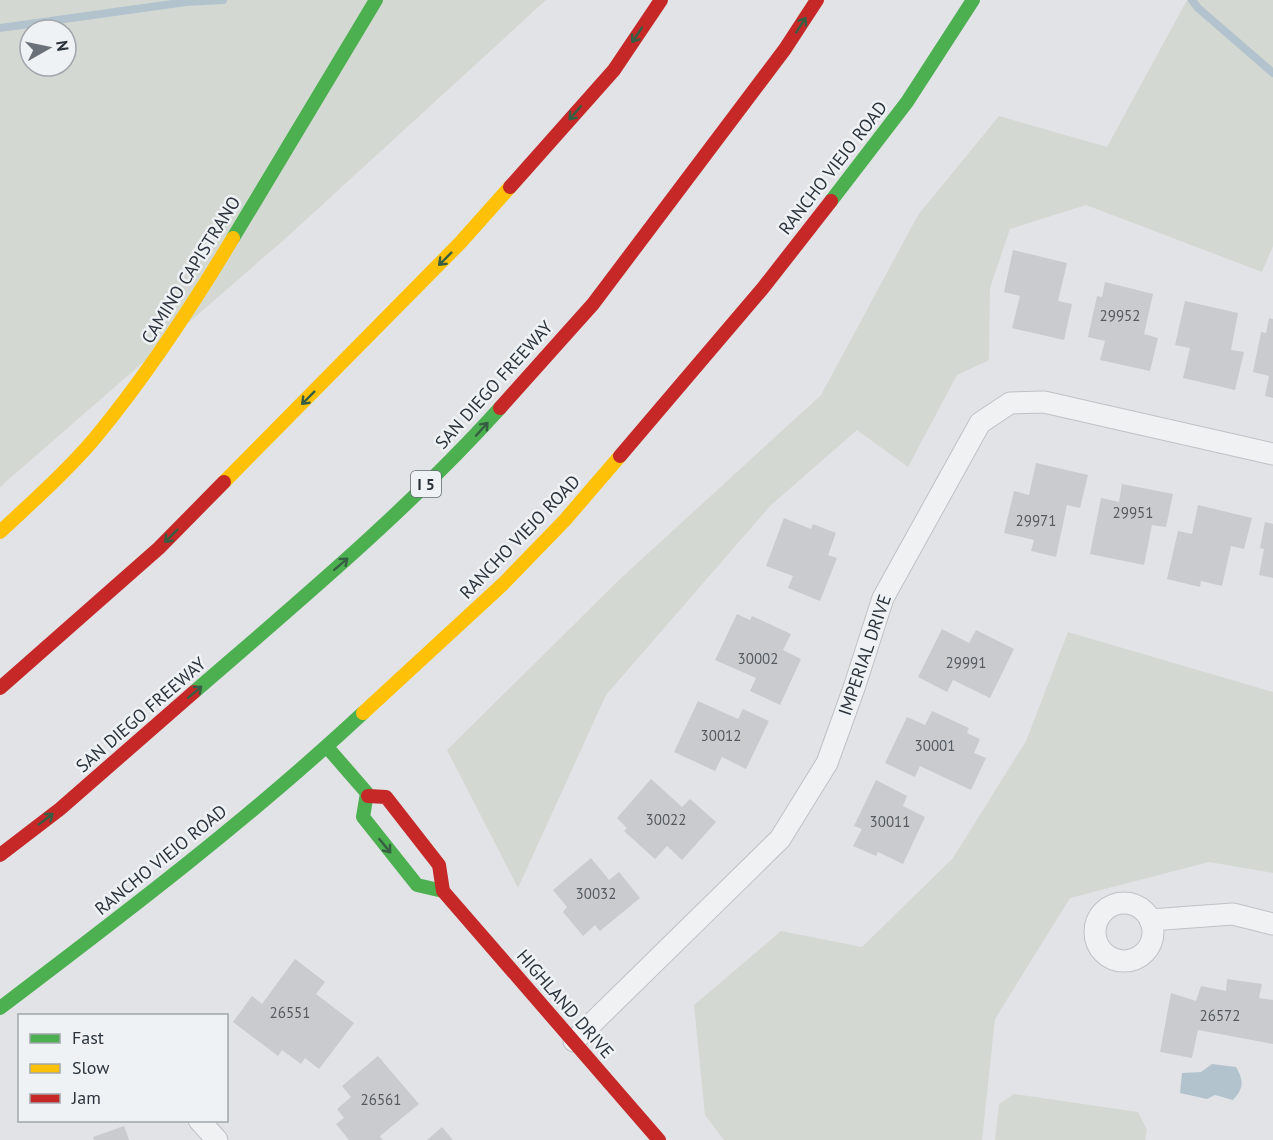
<svg xmlns="http://www.w3.org/2000/svg" width="1273" height="1140" viewBox="0 0 1273 1140" font-family="'PT Sans',sans-serif">
  <rect width="100%" height="100%" fill="#e1e3e6"/>
  <g fill="#d3d9d2" fill-rule="evenodd">
    <path d="M0,0h546l-260,238 -286,249zM30,30h36v36h-36z"/>
    <path d="M1187,0h86v246l-11,26 -176,-67 -76,24 -20,59 -1,72 -32,15 -49,92 -51,-37 -87,76 -164,189 -88,193 -71,-138 173,-171 201,-184 97,-180 81,-99 108,31z"/>
    <path d="M1068,632l205,60v181l-64,-11 -139,36 -75,121 -13,121h-258l-19,-25 -11,-110 87,-74 81,16 91,-89 73,-117z"/>
    <path d="M1014,1094l124,18 9,18 -2,10h-150l4,-36z"/>
  </g>
  <path fill="#b3c3ce" d="M1212,1064l24,3c8,14 8,21 -3,33l-18,-5 -8,4 -27,-6 2,-20 19,-1z"/>
  <g fill="none" stroke-linecap="round" stroke-linejoin="round">
    <g stroke="#b3c3ce" stroke-width="8">
      <path d="M1192,0l6,8 75,65"/>
      <path d="M0,28l186,-26 37,-2"/>
    </g>
  </g>
  <g fill="#cacbce">
    <path d="M1013,250l54,13 -9,38 14,3 -8,36 -52,-12 8,-32 -16,-4z"/>
    <path d="M1105,282l48,12 -9,40 14,4 -8,33 -50,-11 5,-19 -17,-4 9,-41 5,1z"/>
    <path d="M1185,301l53,12 -7,37 13,2 -9,38 -52,-12 7,-30 -15,-3z"/>
    <path d="M1269,318l4,1v79l-8,-2 4,-20 -16,-4 8,-40 5,1z"/>
    <path d="M1036,463l52,12 -8,33 -13,-3 -11,52 -25,-6 3,-11 -30,-7 10,-42 15,4z"/>
    <path d="M1122,484l51,10 -7,33 -14,-2 -8,40 -54,-11 11,-56 18,4z"/>
    <path d="M1198,505l54,13 -8,31 -13,-3 -9,40 -21,-5 -1,6 -33,-8 11,-48 14,3z"/>
    <path d="M784,518l27,11 2,-5 23,9 -8,22 9,3 -17,43 -32,-13 5,-12 -27,-10z"/>
    <path d="M1265,522l8,2v54l-14,-3 5,-26 -4,-1z"/>
    <path d="M737,614l13,6 2,-4 39,18 -8,16 18,9 -21,46 -30,-14 6,-13 -41,-18z"/>
    <path d="M942,629l27,14 7,-13 38,19 -24,49 -37,-18 -6,12 -29,-15z"/>
    <path d="M698,701l40,18 5,-10 26,12 -23,48 -24,-12 -7,14 -41,-19z"/>
    <path d="M932,711l37,17 -2,5 13,6 -6,14 12,5 -15,32 -51,-24 -5,11 -30,-14 22,-46 18,8z"/>
    <path d="M651,779l31,28 8,-8 26,23 -34,38 -15,-14 -12,13 -31,-28 3,-3 -10,-10z"/>
    <path d="M876,780l31,16 -4,10 22,11 -22,47 -25,-12 -2,4 -23,-10 9,-17 -8,-3z"/>
    <path d="M591,858l18,22 10,-8 21,26 -40,33 -5,-6 -12,11 -20,-24 4,-5 -14,-17z"/>
    <path d="M295,959l30,23 -9,12 38,29 -35,46 -14,-11 -4,6 -19,-14 -4,6 -45,-34 19,-26 10,8z"/>
    <path d="M1227,979l35,5 -3,14 14,2v44l-75,-14 -6,28 -32,-6 11,-59 25,8 5,-15 25,5z"/>
    <path d="M378,1056l41,48 -39,32 3,4h-34l-13,-16 8,-6 -7,-9 14,-12 -9,-11z"/>
    <path d="M124,1126l5,14h-35l-1,-3z"/>
    <path d="M442,1127l11,13h-26z"/>
  </g>
  <g fill="none" stroke-linecap="round" stroke-linejoin="round">
    <defs>
      <g id="street">
        <circle cx="1124" cy="932" r="29"/>
        <path d="M1150,920l83,-6 40,10"/>
        <path d="M574,1041l206,-202 47,-76 27,-75 29,-90 97,-175 30,-20 34,-1 229,52"/>
        <path d="M199,1120l18,20"/>
      </g>
    </defs>
    <use href="#street" stroke="#bfc1c4" stroke-width="23"/>
    <use href="#street" stroke="#f0f1f3" stroke-width="21"/>
    <g stroke="#4caf50" stroke-width="14">
      <path d="M831,201l76,-99 66,-102"/>
      <path d="M233,238l143,-238"/>
      <path d="M194,692c105,-91 213,-181 306,-284"/>
      <path d="M327,747l40,46 -4,24 54,68 26,6"/>
      <path d="M0,1008c124,-94 249,-189 363,-295"/>
    </g>
    <g stroke="#ffc107" stroke-width="14">
      <path d="M224,482l236,-239 50,-56"/>
      <path d="M0,532c32,-30 66,-60 95,-94 52,-63 96,-130 138,-200"/>
      <path d="M363,713l140,-129 62,-64 55,-64"/>
    </g>
    <g stroke="#c62828" stroke-width="14">
      <path d="M510,187l104,-117 47,-70"/>
      <path d="M500,408l93,-104 192,-255 32,-49"/>
      <path d="M620,456l143,-168 68,-87"/>
      <path d="M0,688l159,-140 65,-66"/>
      <path d="M368,796l18,1 53,68 4,26 216,249"/>
      <path d="M0,855l60,-46 134,-117"/>
    </g>
  </g>
  <defs><path id="oneway-shaft" d="M-6 0H5M1.5-3L5.5 0L1.5 3" fill="none" stroke-width="1.6" stroke-linecap="round" stroke-linejoin="round" transform="scale(1.5)"/></defs>
  <g stroke="#365e43">
    <use href="#oneway-shaft" transform="translate(801 25) rotate(-57)"/>
    <use href="#oneway-shaft" transform="translate(637 35) rotate(124)"/>
    <use href="#oneway-shaft" transform="translate(575 113) rotate(131)"/>
    <use href="#oneway-shaft" transform="translate(445 259) rotate(135)"/>
    <use href="#oneway-shaft" transform="translate(308 398) rotate(135)"/>
    <use href="#oneway-shaft" transform="translate(482 429) rotate(-48)"/>
    <use href="#oneway-shaft" transform="translate(171 536) rotate(135)"/>
    <use href="#oneway-shaft" transform="translate(341 564) rotate(-41)"/>
    <use href="#oneway-shaft" transform="translate(195 692) rotate(-41)"/>
    <use href="#oneway-shaft" transform="translate(46 819) rotate(-37)"/>
    <use href="#oneway-shaft" transform="translate(385 846) rotate(51)"/>
  </g>
  <g text-anchor="middle" stroke-width="5" stroke-linejoin="round" paint-order="stroke">
    <g font-size="15" fill="#535a61">
      <text x="1120" y="321">29952</text>
      <text x="1133" y="518">29951</text>
      <text x="1036" y="526">29971</text>
      <text x="758" y="664">30002</text>
      <text x="966" y="668">29991</text>
      <text x="721" y="741">30012</text>
      <text x="935" y="751">30001</text>
      <text x="666" y="825">30022</text>
      <text x="890" y="827">30011</text>
      <text x="596" y="899">30032</text>
      <text x="290" y="1018">26551</text>
      <text x="1220" y="1021">26572</text>
      <text x="381" y="1105">26561</text>
    </g>
    <rect fill="#eff2f5" stroke="#656c74" stroke-width="1.5" x="411" y="471" width="30" height="26" rx="4.5"/>
    <g font-size="16" font-weight="bold" fill="#2a333c">
      <text x="426" y="490">I 5</text>
    </g>
    <g font-size="18" fill="#2a333c" stroke="#eff2f5">
      <text transform="translate(833 168) rotate(-52)" y="6">RANCHO VIEJO ROAD</text>
      <text transform="translate(191 270) rotate(-58)" y="6">CAMINO CAPISTRANO</text>
      <text transform="translate(494 385) rotate(-48)" y="6">SAN DIEGO FREEWAY</text>
      <text transform="translate(520 537) rotate(-46)" y="6">RANCHO VIEJO ROAD</text>
      <text transform="translate(865 655) rotate(-71)" y="6">IMPERIAL DRIVE</text>
      <text transform="translate(141 715) rotate(-41)" y="6">SAN DIEGO FREEWAY</text>
      <text transform="translate(161 860) rotate(-39)" y="6">RANCHO VIEJO ROAD</text>
      <text transform="translate(565 1004) rotate(49)" y="6">HIGHLAND DRIVE</text>
    </g>
  </g>
  <rect x="18" y="1014" width="210" height="108" fill="#eff2f5" stroke="#a0a6ab" stroke-width="1.5"/>
  <rect x="30" y="1034" width="30" height="9" fill="#4caf50" stroke="#a0a6ab" stroke-width="1.5"/>
  <text x="72" y="1044" font-size="18" fill="#2a333c">Fast</text>
  <rect x="30" y="1064" width="30" height="9" fill="#ffc107" stroke="#a0a6ab" stroke-width="1.5"/>
  <text x="72" y="1074" font-size="18" fill="#2a333c">Slow</text>
  <rect x="30" y="1094" width="30" height="9" fill="#c62828" stroke="#a0a6ab" stroke-width="1.5"/>
  <text x="72" y="1104" font-size="18" fill="#2a333c">Jam</text>
  <g transform="translate(48 48) rotate(81)"><circle r="28" fill="#eff2f5" stroke="#a0a6ab" stroke-width="1.5"/>
  <path d="M0-4.5L10 22L0 15L-10 22Z" fill="#6a7178"/>
  <text y="-9" font-size="16" font-weight="bold" text-anchor="middle" fill="#2a333c">N</text>
  </g>
</svg>
